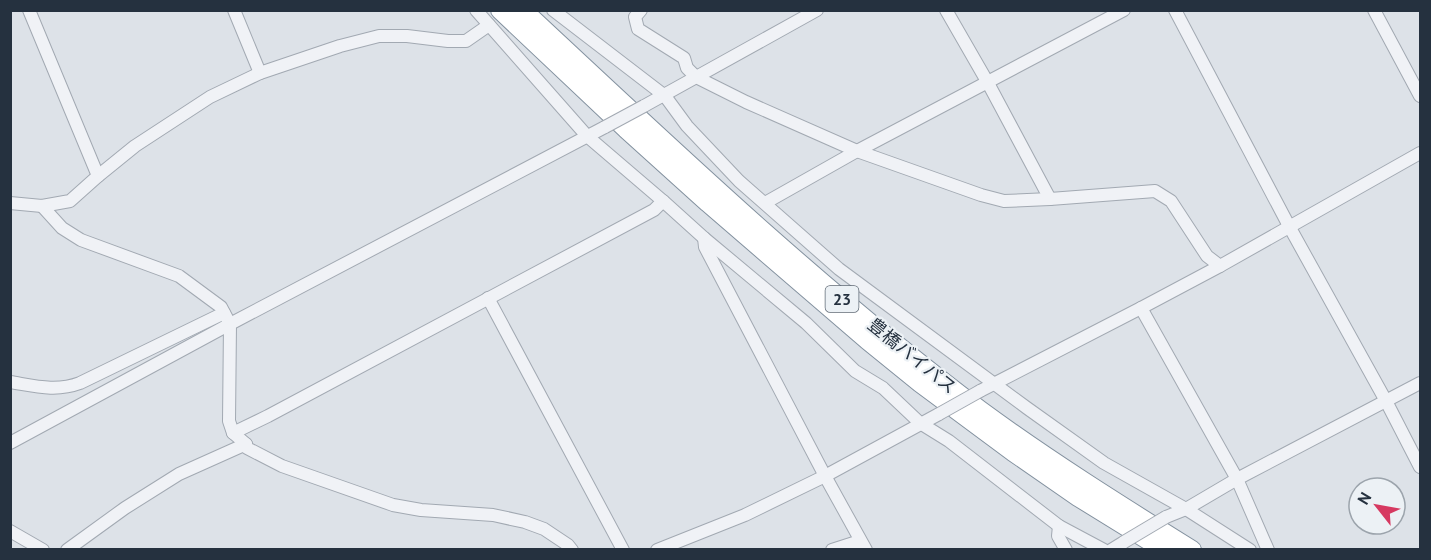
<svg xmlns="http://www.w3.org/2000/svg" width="1431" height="560" viewBox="0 0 1431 560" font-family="'PT Sans','Noto Sans JP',sans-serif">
  <rect width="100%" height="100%" fill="#dde2e8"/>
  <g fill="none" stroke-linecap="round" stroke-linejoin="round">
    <defs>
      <g id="minor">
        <path d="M29,10l69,166"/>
        <path d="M234,10l26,63"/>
        <path d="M476,10l111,126 76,65 41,37 102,85 49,48 28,17 37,35 29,18 110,85 45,24"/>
        <path d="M553,10l112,86 22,30 52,55 100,88 188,139 77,55 82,46 64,41"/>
        <path d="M641,10l-6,7 3,12 46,29 3,10 9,9 50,25 111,49 124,44 23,6 46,-2 105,-8 16,10 36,55 13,10"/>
        <path d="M946,10l42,73 62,116"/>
        <path d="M1175,10l114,216 97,175 34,66"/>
        <path d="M1374,10l46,86"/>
        <path d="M644,106l173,-96"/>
        <path d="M10,203l32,3 28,-5 28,-25 37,-30 75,-49 50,-24 80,-27 39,-10h28l41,5h18l23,-16"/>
        <path d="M765,203l92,-52 267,-141"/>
        <path d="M42,206l20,22 19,12 98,36 42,31 9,17 -1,97 4,12 13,11 1,4 35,18 111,39 28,5 72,5 32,7 19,7 24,16 4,5"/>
        <path d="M704,238l1,9 120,229 41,74"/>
        <path d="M488,298l135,252"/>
        <path d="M1141,308l96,171 31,71"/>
        <path d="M10,382c25,4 46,10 70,1l144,-70"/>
        <path d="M980,391l161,-83 79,-42 200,-113"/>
        <path d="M233,433l35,-17 386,-206 9,-9"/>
        <path d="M10,443l220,-119 375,-197"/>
        <path d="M1166,517l20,-8 51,-30 183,-96"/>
        <path d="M1059,526l-1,10 8,14"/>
        <path d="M10,531l33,19"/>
        <path d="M67,550l58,-42 54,-34 67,-30"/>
        <path d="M657,550l88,-35 80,-39 114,-62"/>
        <path d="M832,550l28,-9"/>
        <path d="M1111,550l13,-8"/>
      </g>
      <g id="highway">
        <path d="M500,10l126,119 82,74 159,137 53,43 93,69 65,45 86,53"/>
        <path d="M523,10c148,138 295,278 457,400 68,50 140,95 212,140"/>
      </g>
    </defs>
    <use href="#minor" stroke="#a2a9b2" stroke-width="14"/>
    <use href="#highway" stroke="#83919f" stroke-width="20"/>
    <use href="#minor" stroke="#f0f2f6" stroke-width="12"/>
    <use href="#highway" stroke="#fff" stroke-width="18"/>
    <defs>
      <g id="minor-bridge">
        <path d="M605,127l39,-21"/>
        <path d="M939,414l41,-23"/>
        <path d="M1124,542l42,-25"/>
      </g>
    </defs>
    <use href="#minor-bridge" stroke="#a2a9b2" stroke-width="14" stroke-linecap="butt"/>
    <use href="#minor-bridge" stroke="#f0f2f6" stroke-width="12"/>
  </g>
  <g text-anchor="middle" stroke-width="4.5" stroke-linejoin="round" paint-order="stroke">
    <rect fill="#ecf1f5" stroke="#616b76" stroke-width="1.5" x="825.5" y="286" width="33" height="26" rx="4.5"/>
    <g font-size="16" font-weight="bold" fill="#25313f">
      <text x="842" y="305">23</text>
    </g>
    <g font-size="18" fill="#25313f" stroke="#ecf1f5">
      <text transform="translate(912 356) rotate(39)" y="6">豊橋バイパス</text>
    </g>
  </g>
  <rect width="1431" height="560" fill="none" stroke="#25313f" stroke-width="24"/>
  <g transform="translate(1377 506) rotate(301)"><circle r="28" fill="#ecf1f5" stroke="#9ca4ac" stroke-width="1.5"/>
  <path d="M0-4.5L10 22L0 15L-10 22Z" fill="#d63961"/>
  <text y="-9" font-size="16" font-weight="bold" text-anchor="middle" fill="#25313f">N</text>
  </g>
</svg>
